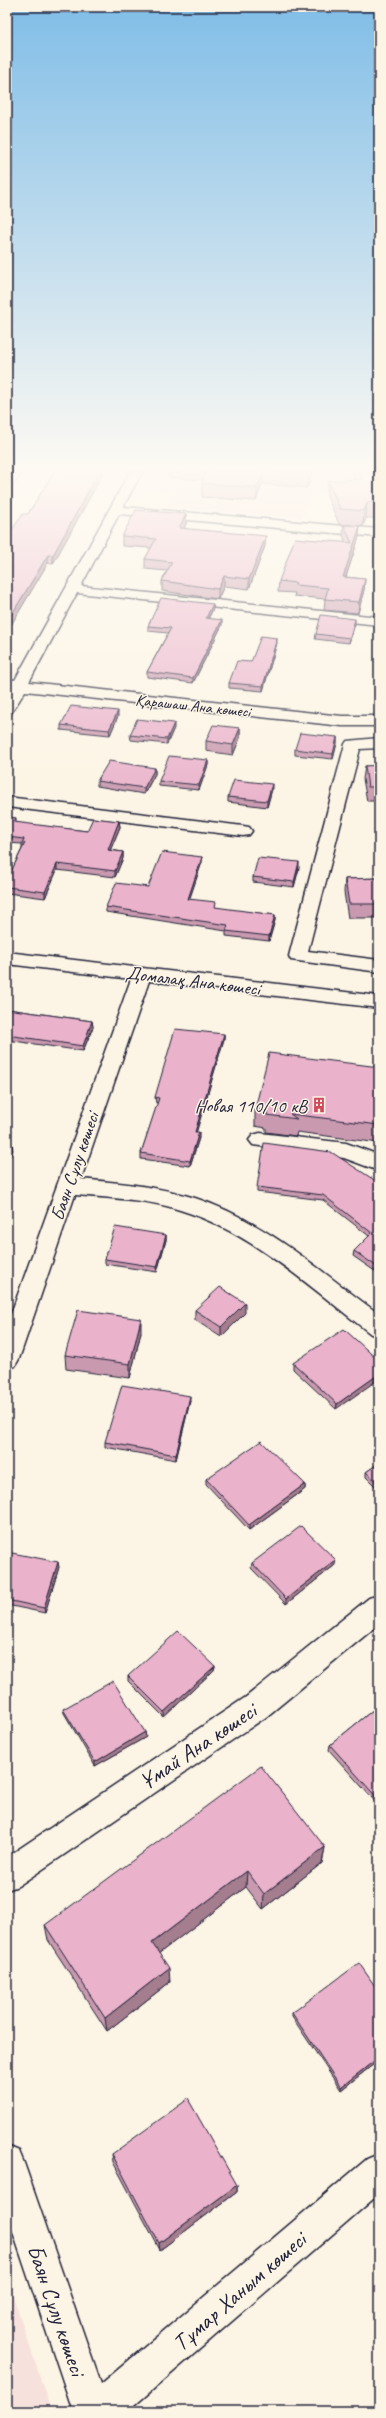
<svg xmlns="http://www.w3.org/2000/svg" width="386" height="2418" viewBox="0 0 386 2418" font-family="Caveat,sans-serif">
  <rect width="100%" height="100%" fill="#fcf5e5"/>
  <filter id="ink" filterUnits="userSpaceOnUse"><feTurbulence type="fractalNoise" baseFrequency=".025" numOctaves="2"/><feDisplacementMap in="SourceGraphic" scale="8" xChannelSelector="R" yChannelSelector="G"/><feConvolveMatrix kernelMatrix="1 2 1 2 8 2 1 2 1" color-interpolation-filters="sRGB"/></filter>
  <g filter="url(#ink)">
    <g fill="#f7e1dd">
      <path d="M153,472h188l11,16 -42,8 -8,22 -136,-11 6,-15 -29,-2z"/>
      <path d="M7,2277l44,134h-44z"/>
    </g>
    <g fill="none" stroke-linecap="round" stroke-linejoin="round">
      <defs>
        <g id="minor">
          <path d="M10,472h12l-11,16 -4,1v-13z"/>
          <path d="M130,472h12l-19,35 256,22v8l-260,-23 -38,72 298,31v8l-302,-32 -48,89 313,34h37v10h-37l-317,-35 -13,21 -5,2v-19l3,-6h-3v-10l8,1z"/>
          <path d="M379,738v10l-19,1 -52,202 71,9v12l-88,-12 -2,-4 56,-212 2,-3z"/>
          <path d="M7,797l236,29 6,1 3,4 -3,4 -6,1 -236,-29z"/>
          <path d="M7,952l372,44v12l-230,-27 -68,198c38,4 77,7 114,19 69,22 126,74 184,116v22l-8,-2c-59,-45 -119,-102 -191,-124 -33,-11 -70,-12 -105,-15l-56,164 -4,7 -8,3v-44l124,-346 -124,-15z"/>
          <path d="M260,1133l86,10 33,12v16l-35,-13 -91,-13 -4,-5 4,-5z"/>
          <path d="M379,1595v29l-113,93 -248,169 -11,4v-33l239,-160 123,-99z"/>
          <path d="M7,2146l12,5 5,12 77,221 266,-225 12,-5v40l-251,217h-55l-66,-197z"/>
        </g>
      </defs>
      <use href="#minor" stroke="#22223b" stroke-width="3"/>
      <use href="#minor" fill="#fcf5e5" fill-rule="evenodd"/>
    </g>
    <g fill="#c99aaf" stroke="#22223b">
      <path d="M54,472l-1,92 -5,-1 -20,-49z"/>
      <path d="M168,472h144l-5,16 -45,-4 -6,17 -54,-4v-14l1,-3 -35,-3z"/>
      <path d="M351,472h28v46h-13l-3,8 -24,-2 -12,-28 1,-15 27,-2z"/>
      <path d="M186,514v10l-2,4 81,18 -16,43 -25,-3 -6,13 -56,-8v-10l5,-10 -22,-2v-10l6,-11 -29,-2v-10z"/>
      <path d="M344,525l16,1 -1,11 -13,40 19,2 -1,11 -6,23 -34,-3 1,-11 -31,-3 1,-3 -17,-1 1,-11 67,-38 -3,-8z"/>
      <path d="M213,604v5l-5,10 14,6 -29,58 -46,-6v-5l21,-39 -20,-2v-5z"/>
      <path d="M355,624l-6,19 -34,-4 1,-5z"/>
      <path d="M277,643l-14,48 -34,-3v-5l22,-21z"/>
      <path d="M118,716l-8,19 -49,-5v-5z"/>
      <path d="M174,728l-7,16 -36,-4 -1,-5z"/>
      <path d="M240,728v10l-7,17 -27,-4v-10z"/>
      <path d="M337,737v6l-4,16 -38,-4v-6z"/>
      <path d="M208,760v5l-9,25 -40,-4v-5z"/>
      <path d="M379,765v36h-12l-4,-22 2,-13z"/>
      <path d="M155,768v6l-11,20 -47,-8v-5z"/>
      <path d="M272,789l-5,18 -39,-5v-5z"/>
      <path d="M7,817l9,1v5l71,8 32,-10 1,6 -10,23 13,2v6l-8,19 -58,-7 -12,28 -38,-5v-13l15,-31v-5l-15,-1z"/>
      <path d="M202,857v5l-13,37 27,9 59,7v5l-6,21 -43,-5v-5l-120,-19v-5l42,-20z"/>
      <path d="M299,868l-5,19 -41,-5v-5z"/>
      <path d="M379,878v40h-31l-4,-26 1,-13z"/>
      <path d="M7,1009l85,12 1,6 -10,24 -76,-11z"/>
      <path d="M224,1034v5l-28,93 3,6 -9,28 -49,-7v-6l17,-50h-2l-1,-6z"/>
      <path d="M379,1067v76l-82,-11 -1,4 -30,-4v-4l-11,-2v-17z"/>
      <path d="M379,1183v91l-26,-18 1,-5 15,-15 -46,-36 -66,-8v-5z"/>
      <path d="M166,1235v5l-9,32 -52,-8v-5z"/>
      <path d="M195,1310l50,3 -24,24 -26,-17z"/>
      <path d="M141,1332l-11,46 -64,-9 -1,-14z"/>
      <path d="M379,1361l-43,48 -43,-40v-6z"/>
      <path d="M190,1401l-14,59 -71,-13v-5z"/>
      <path d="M379,1463v27l-13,-13v-5z"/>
      <path d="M206,1479l99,5v5l-56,41 -43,-46z"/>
      <path d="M7,1552l52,15 -14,46 -38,-8z"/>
      <path d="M252,1563l83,2 -49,39 -35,-36z"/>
      <path d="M215,1666l-1,4 -50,47 -36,-36v-5z"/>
      <path d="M379,1705v101l-50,-56 1,-5z"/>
      <path d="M63,1709l82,23 1,5 -51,29 -31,-53z"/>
      <path d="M325,1847l-3,16 -59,46 -17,-22 -87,66 11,29 -63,49 -59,-91 -3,-15z"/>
      <path d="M379,1992v68l-38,30 -49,-73v-4z"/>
      <path d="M112,2154l125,31v7l-77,58 -47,-88z"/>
    </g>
    <g fill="#a47d8e" stroke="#22223b">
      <path d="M99,472h5l-51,92v-9z"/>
      <path d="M263,472l-1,12 -6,17 1,-13z"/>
      <path d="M308,472h4l-5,16 1,-14z"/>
      <path d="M367,503l-1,15 -3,8 1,-15z"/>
      <path d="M186,514v10l-7,14v-10z"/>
      <path d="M360,526l-1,11 -17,51 1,-11z"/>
      <path d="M266,536l-1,10 -16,43v-10z"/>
      <path d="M48,555v8l-41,69v-10z"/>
      <path d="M224,576v10l-6,13v-10z"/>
      <path d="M365,579l-1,11 -6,23 1,-11z"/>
      <path d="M213,604v5l-7,14v-5z"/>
      <path d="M355,619v5l-6,19 1,-5z"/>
      <path d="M222,620v5l-29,58v-5z"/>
      <path d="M277,638v5l-14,48v-5z"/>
      <path d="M118,711v5l-8,19 -1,-5z"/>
      <path d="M174,723v5l-7,16v-5z"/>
      <path d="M240,728v10l-7,17v-10z"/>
      <path d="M337,737v6l-4,16v-5z"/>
      <path d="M208,760v5l-9,25v-5z"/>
      <path d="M155,768v6l-11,20v-6z"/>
      <path d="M272,784v5l-5,18v-6z"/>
      <path d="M119,821l1,6 -12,29v-6z"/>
      <path d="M123,852v6l-8,19v-6z"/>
      <path d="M202,857v5l-14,42v-5z"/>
      <path d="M299,862v6l-5,19v-5z"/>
      <path d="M57,864v6l-12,28v-6z"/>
      <path d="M275,915v5l-6,21v-5z"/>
      <path d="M92,1021l1,6 -10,24v-5z"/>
      <path d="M224,1034v5l-29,98v-5z"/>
      <path d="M199,1132v6l-9,28v-5z"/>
      <path d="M12,1145l1,5 -6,14v-7z"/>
      <path d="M166,1235v5l-9,32v-5z"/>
      <path d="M245,1303v10l-24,24v-10z"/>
      <path d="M141,1319v13l-11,46v-14z"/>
      <path d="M379,1374v5l-43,30 1,-5z"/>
      <path d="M190,1396v5l-14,59v-5z"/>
      <path d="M305,1484v5l-56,41v-5z"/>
      <path d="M336,1560l-1,5 -49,39v-5z"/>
      <path d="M58,1562l1,5 -14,46 -1,-5z"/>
      <path d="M215,1666l-1,4 -50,47v-5z"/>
      <path d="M145,1732l1,5 -51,29v-4z"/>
      <path d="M325,1847l-3,16 -59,46 1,-15z"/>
      <path d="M247,1871l-1,16 -93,71 -1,-15z"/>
      <path d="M169,1968l1,14 -63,49 -2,-13z"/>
      <path d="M379,2057v3l-38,30v-3z"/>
      <path d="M237,2185v7l-77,58 -1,-7z"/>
    </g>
    <g fill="#eab3cb" stroke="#22223b">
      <path d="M54,472h45l-46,83h-5l-41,67v-85l16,-23h5z"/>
      <path d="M206,472h57l-6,16 -55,-5z"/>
      <path d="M274,472h34v2z"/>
      <path d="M359,472h20v30l-12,1 -3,8 -24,-2 -12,-28 34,-2z"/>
      <path d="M136,510l50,4 -7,14 87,8 -17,43 -25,-3 -6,13 -56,-8 10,-19 -27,-3 11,-20 -34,-3z"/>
      <path d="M344,525l16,1 -17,51 22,2 -6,23 -34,-3 3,-11 -33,-3 1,-2 -17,-2 16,-43 57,5z"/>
      <path d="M161,598l52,6 -7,14 16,2 -29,58 -46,-6 24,-44 -23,-2z"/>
      <path d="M321,615l34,4 -5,19 -34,-4z"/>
      <path d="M261,636l16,2 -14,48 -34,-3 8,-22 14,1z"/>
      <path d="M71,706l47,5 -9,19 -48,-5z"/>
      <path d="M137,719l37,4 -7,16 -37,-4z"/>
      <path d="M213,725l27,3 -7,17 -27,-4z"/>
      <path d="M300,733l37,4 -4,17 -38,-5z"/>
      <path d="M169,756l39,4 -9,25 -40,-4z"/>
      <path d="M109,761l46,7 -11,20 -47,-7z"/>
      <path d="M379,765v22h-11l-3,-21z"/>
      <path d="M234,780l38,4 -5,17 -39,-4z"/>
      <path d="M7,817l9,1 -2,4 73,9 6,-13 26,3 -11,29 15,2 -8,19 -58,-7 -12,28 -38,-5v-7l18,-37h-3l2,-4 -17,-2z"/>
      <path d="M162,852l40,5 -14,42 28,3 -1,5 60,8 -6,21 -43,-5 2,-6 -122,-18 10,-24 32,4z"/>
      <path d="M258,858l41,4 -5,20 -41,-5z"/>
      <path d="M379,878v26h-30l-4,-25z"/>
      <path d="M7,1009l85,12 -9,25 -76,-11z"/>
      <path d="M175,1029l49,5 -29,98h4l-9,29 -49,-8 18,-55 -4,-1z"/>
      <path d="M269,1053l110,14v58l-89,-11 7,5 -30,-4v-4l-12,-2z"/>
      <path d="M264,1143l67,9 48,31v85l-25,-17 18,-18 -49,-38 -66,-8z"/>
      <path d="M7,1144l5,1 -5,12z"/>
      <path d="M115,1227l51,8 -9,32 -52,-8z"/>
      <path d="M220,1287l25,16 -24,24 -26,-17z"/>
      <path d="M78,1310l63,9 -11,45 -65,-9z"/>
      <path d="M344,1329l35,32v13l-42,30 -44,-41z"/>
      <path d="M122,1385l68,11 -14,59 -71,-13z"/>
      <path d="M261,1441l44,43 -56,41 -43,-46z"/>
      <path d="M379,1463v21l-13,-12z"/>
      <path d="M301,1526l35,34 -50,39 -34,-36z"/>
      <path d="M7,1552l51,10 -14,46 -37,-8z"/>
      <path d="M178,1631l37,35 -51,46 -36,-36z"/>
      <path d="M113,1681l32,51 -50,30 -32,-53z"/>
      <path d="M379,1705v95l-49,-55z"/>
      <path d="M261,1766l64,81 -61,47 -17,-23 -95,72 17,25 -64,50 -60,-93z"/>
      <path d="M359,1963l20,29v65l-38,30 -49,-74z"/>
      <path d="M188,2099l49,86 -78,58 -47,-89z"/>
    </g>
  </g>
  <linearGradient id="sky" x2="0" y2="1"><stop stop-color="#80bde7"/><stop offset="0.58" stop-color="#fefaf3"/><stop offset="1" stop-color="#fefaf3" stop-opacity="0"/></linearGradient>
  <rect width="386" height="810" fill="url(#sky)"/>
  <defs>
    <symbol id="building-bare" viewBox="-9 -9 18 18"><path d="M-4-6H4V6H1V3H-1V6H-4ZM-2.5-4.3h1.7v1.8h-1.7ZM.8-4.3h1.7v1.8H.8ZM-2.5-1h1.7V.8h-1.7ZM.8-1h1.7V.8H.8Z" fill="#d1495b" stroke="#fcf5e5" stroke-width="2.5" paint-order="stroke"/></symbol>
  </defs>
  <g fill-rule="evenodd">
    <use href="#building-bare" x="308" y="1094" width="22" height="22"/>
  </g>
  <g text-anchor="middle" stroke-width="3" stroke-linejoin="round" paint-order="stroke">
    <g font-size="16" fill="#22223b" stroke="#fcf5e5">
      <text transform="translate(193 705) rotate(6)" y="6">Қарашаш Ана көшесі</text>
    </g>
    <g font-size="19" fill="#22223b" stroke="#fcf5e5">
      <text transform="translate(193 980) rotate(7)" y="7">Домалақ Ана көшесі</text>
      <text transform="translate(74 1166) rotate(-71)" y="7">Баян Сұлу көшесі</text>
    </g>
    <g font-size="19" fill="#22223b" stroke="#fcf5e5" text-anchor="end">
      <text x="307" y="1112">Новая 110/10 кВ</text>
    </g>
    <g font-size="23" fill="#22223b" stroke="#fcf5e5">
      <text transform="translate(197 1746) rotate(-34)" y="8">Ұмай Ана көшесі</text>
      <text transform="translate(239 2291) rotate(-41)" y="8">Тұмар Ханым көшесі</text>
      <text transform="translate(57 2310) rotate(71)" y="8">Баян Сұлу көшесі</text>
    </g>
  </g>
  <rect width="386" height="2418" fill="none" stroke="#fcf5e5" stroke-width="24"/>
  <rect x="12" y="12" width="362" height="2394" fill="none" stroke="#22223b" stroke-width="1.5" filter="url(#ink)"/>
</svg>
